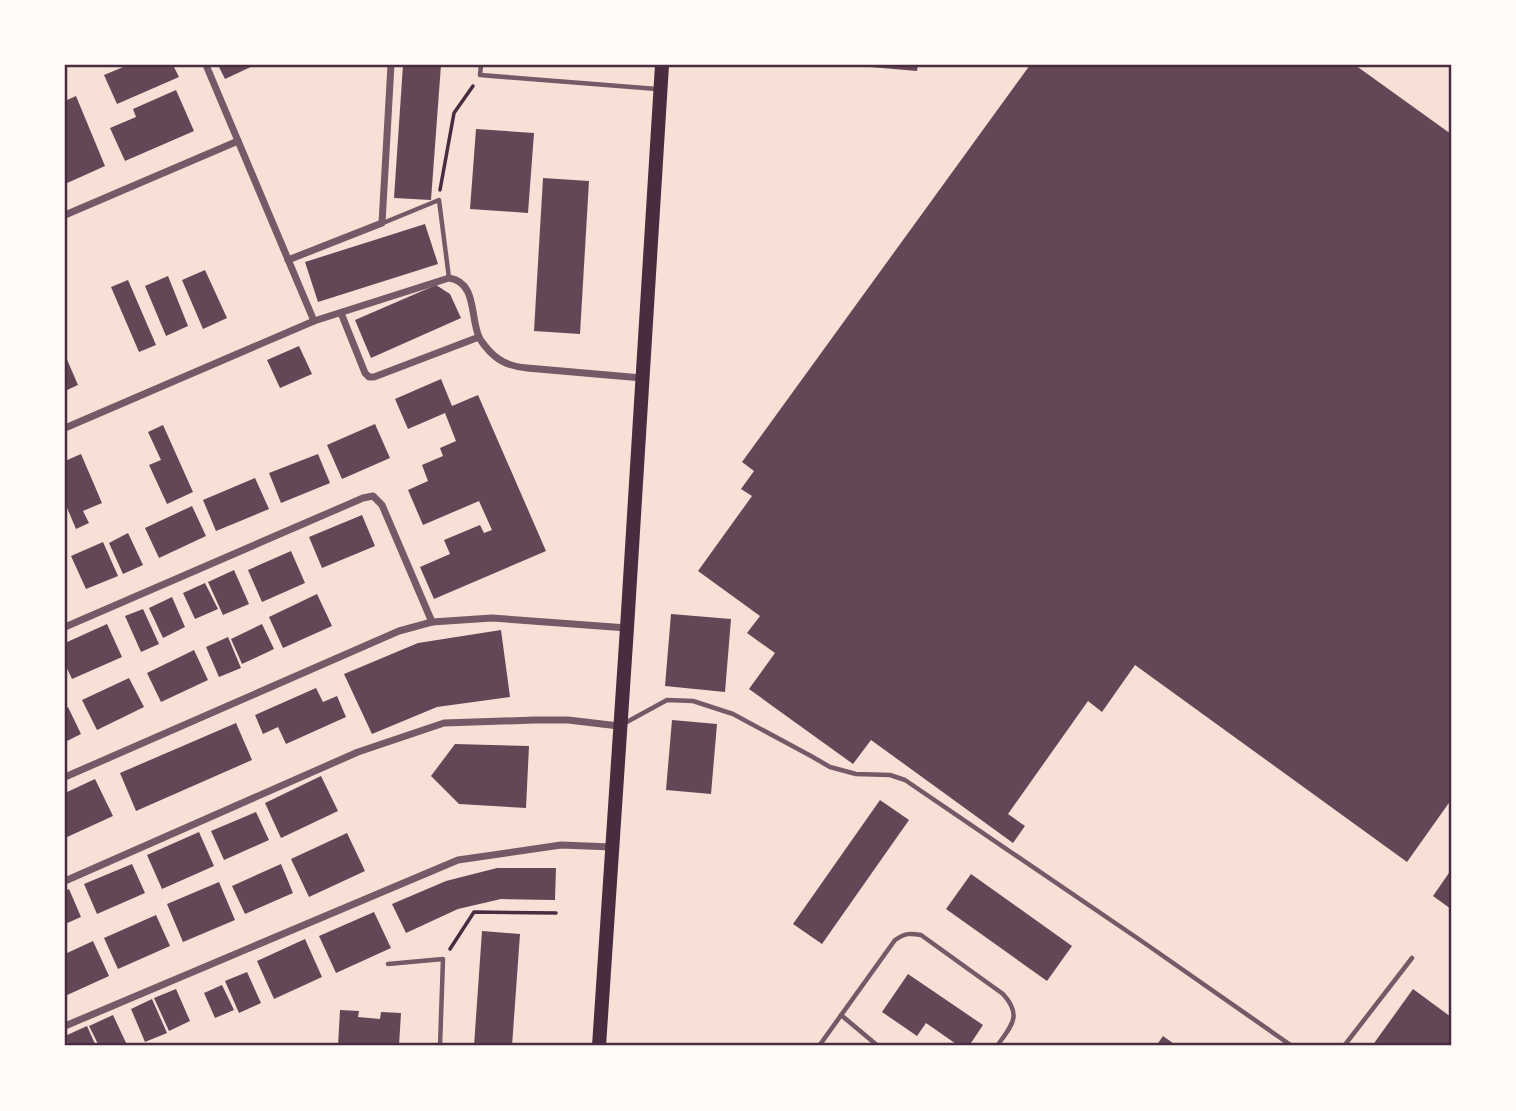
<svg xmlns="http://www.w3.org/2000/svg" width="1516" height="1111" viewBox="0 0 1516 1111" font-family="Quicksand,sans-serif">
  <rect width="100%" height="100%" fill="#f7e1d7"/>
  <g fill="#644757">
    <path d="M128,65h45l6,12 -62,27 -13,-29z"/>
    <path d="M218,65h37l-30,14z"/>
    <path d="M403,65h38l-10,135 -37,-2z"/>
    <path d="M871,65h47l-1,6 -47,-4z"/>
    <path d="M1030,65h325l96,69v666l-44,62 -272,-197 -33,47 -14,-11 -80,113 17,12 -12,17 -142,-103 -18,24 -104,-75 26,-36 -28,-20 13,-17 -62,-45 54,-75 -11,-7 13,-18 -12,-9z"/>
    <path d="M176,90l18,41 -69,30 -15,-33 26,-11 -3,-8z"/>
    <path d="M76,96l29,70 -40,18v-83z"/>
    <path d="M476,129l58,4 -6,80 -58,-4z"/>
    <path d="M543,178l46,3 -9,153 -46,-3z"/>
    <path d="M425,224l13,40 -120,38 -13,-40z"/>
    <path d="M205,270l22,48 -24,11 -21,-49z"/>
    <path d="M168,276l20,50 -22,10 -21,-50z"/>
    <path d="M128,280l28,65 -17,7 -28,-65z"/>
    <path d="M436,285l14,9 11,24 -90,40 -16,-38z"/>
    <path d="M299,346l13,28 -32,14 -13,-28z"/>
    <path d="M65,355l13,30 -13,6z"/>
    <path d="M441,379l11,27 26,-11 68,156 -112,48 -14,-32 30,-13 -6,-14 36,-15 4,8 8,-3 -13,-29 -56,24 -15,-35 20,-9 -6,-16 21,-9 -3,-8 16,-7 -11,-28 -37,16 -13,-30z"/>
    <path d="M375,424l15,34 -48,21 -15,-34z"/>
    <path d="M163,425l30,67 -26,12 -18,-39 12,-5 -13,-28z"/>
    <path d="M81,454l21,49 -19,8 6,12 -13,6 -11,-26v-42z"/>
    <path d="M318,454l12,29 -49,20 -12,-30z"/>
    <path d="M255,478l14,31 -53,22 -13,-31z"/>
    <path d="M192,506l14,30 -47,22 -14,-30z"/>
    <path d="M362,515l13,31 -53,22 -13,-31z"/>
    <path d="M128,533l15,32 -20,9 -14,-31z"/>
    <path d="M103,542l15,34 -32,13 -15,-33z"/>
    <path d="M291,551l14,32 -43,19 -14,-32z"/>
    <path d="M234,570l15,34 -26,11 -15,-33z"/>
    <path d="M205,583l13,26 -23,10 -12,-26z"/>
    <path d="M317,594l15,32 -49,22 -14,-31z"/>
    <path d="M172,597l13,30 -22,11 -14,-30z"/>
    <path d="M143,609l16,35 -18,8 -16,-36z"/>
    <path d="M671,614l60,5 -6,73 -60,-6z"/>
    <path d="M107,624l15,33 -50,22 -7,-15v-21z"/>
    <path d="M262,624l12,25 -32,15 -11,-25z"/>
    <path d="M501,630l9,67 -73,10 -65,27 -28,-60 74,-31z"/>
    <path d="M228,637l13,31 -22,9 -13,-30z"/>
    <path d="M194,650l14,30 -47,22 -14,-29z"/>
    <path d="M129,678l15,29 -47,23 -15,-30z"/>
    <path d="M316,688l7,14 14,-6 9,21 -60,27 -8,-17 -15,7 -8,-19z"/>
    <path d="M68,707l13,27 -16,8v-33z"/>
    <path d="M672,720l45,4 -6,70 -45,-4z"/>
    <path d="M236,723l16,37 -116,51 -16,-38z"/>
    <path d="M455,744l74,2 -3,62 -67,-4 -28,-28z"/>
    <path d="M321,776l17,35 -57,27 -16,-35z"/>
    <path d="M95,779l18,37 -48,22v-45z"/>
    <path d="M880,800l29,20 -87,124 -29,-20z"/>
    <path d="M256,812l13,28 -45,20 -13,-29z"/>
    <path d="M199,832l15,34 -52,23 -15,-34z"/>
    <path d="M347,833l18,38 -56,26 -18,-38z"/>
    <path d="M132,864l13,29 -48,21 -13,-30z"/>
    <path d="M281,864l12,29 -48,21 -13,-28z"/>
    <path d="M497,868h59l-1,32 -54,-1 -43,10 -52,24 -14,-29 54,-23z"/>
    <path d="M1451,870v39l-18,-13z"/>
    <path d="M971,874l101,72 -25,35 -101,-72z"/>
    <path d="M219,882l16,38 -52,22 -16,-38z"/>
    <path d="M69,889l12,28 -16,7v-33z"/>
    <path d="M374,912l17,36 -55,25 -17,-37z"/>
    <path d="M156,915l14,31 -52,23 -14,-31z"/>
    <path d="M482,931l38,3 -8,112h-38z"/>
    <path d="M305,939l17,38 -48,22 -17,-38z"/>
    <path d="M93,941l16,35 -44,20v-42z"/>
    <path d="M247,972l14,31 -22,10 -14,-32z"/>
    <path d="M908,974l75,51 -14,21h-10l-33,-23 -9,13 -35,-24z"/>
    <path d="M222,985l12,25 -19,8 -11,-25z"/>
    <path d="M176,989l14,32 -21,10 -15,-33z"/>
    <path d="M1413,989l38,28v29h-79z"/>
    <path d="M152,999l15,34 -22,9 -14,-33z"/>
    <path d="M340,1010l19,1 -1,6 22,2 1,-7 20,1 -2,33h-61z"/>
    <path d="M113,1015l14,30 -28,1 -10,-20z"/>
    <path d="M87,1026l9,20h-27l-4,-10z"/>
    <path d="M1163,1036l14,10h-21z"/>
  </g>
  <g fill="none" stroke-linecap="round" stroke-linejoin="round">
    <g stroke="#4a2c40" stroke-width="3.5">
      <path d="M440,190l14,-77 19,-27"/>
      <path d="M450,949l24,-37 82,1"/>
    </g>
    <g stroke="#755966" stroke-width="4.5">
      <path d="M481,65l-1,10 177,14"/>
      <path d="M383,223l56,-23 10,78"/>
      <path d="M625,723l42,-23 26,1 40,13 78,42 19,11 26,7 34,1 15,5 238,162 149,104"/>
      <path d="M388,964l55,-5 -3,87"/>
      <path d="M841,1015l37,31"/>
      <path d="M819,1046l76,-106c10,-7 15,-7 26,-5l82,59c20,22 8,32 -6,52"/>
      <path d="M1344,1046l68,-88"/>
    </g>
    <g stroke="#755966" stroke-width="7">
      <path d="M206,65l108,256"/>
      <path d="M65,215l173,-74"/>
      <path d="M288,260l94,-37 9,-158"/>
      <path d="M341,313l24,60 4,4h5l105,-40"/>
      <path d="M65,428l249,-107 135,-43c28,4 21,39 30,59 1,3 4,6 6,9 12,15 23,20 42,22l115,10"/>
      <path d="M65,627l298,-129 10,-2 9,9 50,117"/>
      <path d="M65,777l334,-146 33,-9 60,-4 135,10"/>
      <path d="M65,881l293,-129 86,-29 91,-3h33l51,6"/>
      <path d="M65,1026l393,-166 103,-15 51,2"/>
    </g>
    <path stroke="#4a2c40" stroke-width="14" d="M599,1046l28,-418 35,-563"/>
  </g>
  <rect width="1516" height="1111" fill="none" stroke="#fffaf5" stroke-width="133"/>
  <rect x="66" y="66" width="1384" height="978" fill="none" stroke="#4a2c40" stroke-width="2.5"/>
</svg>
